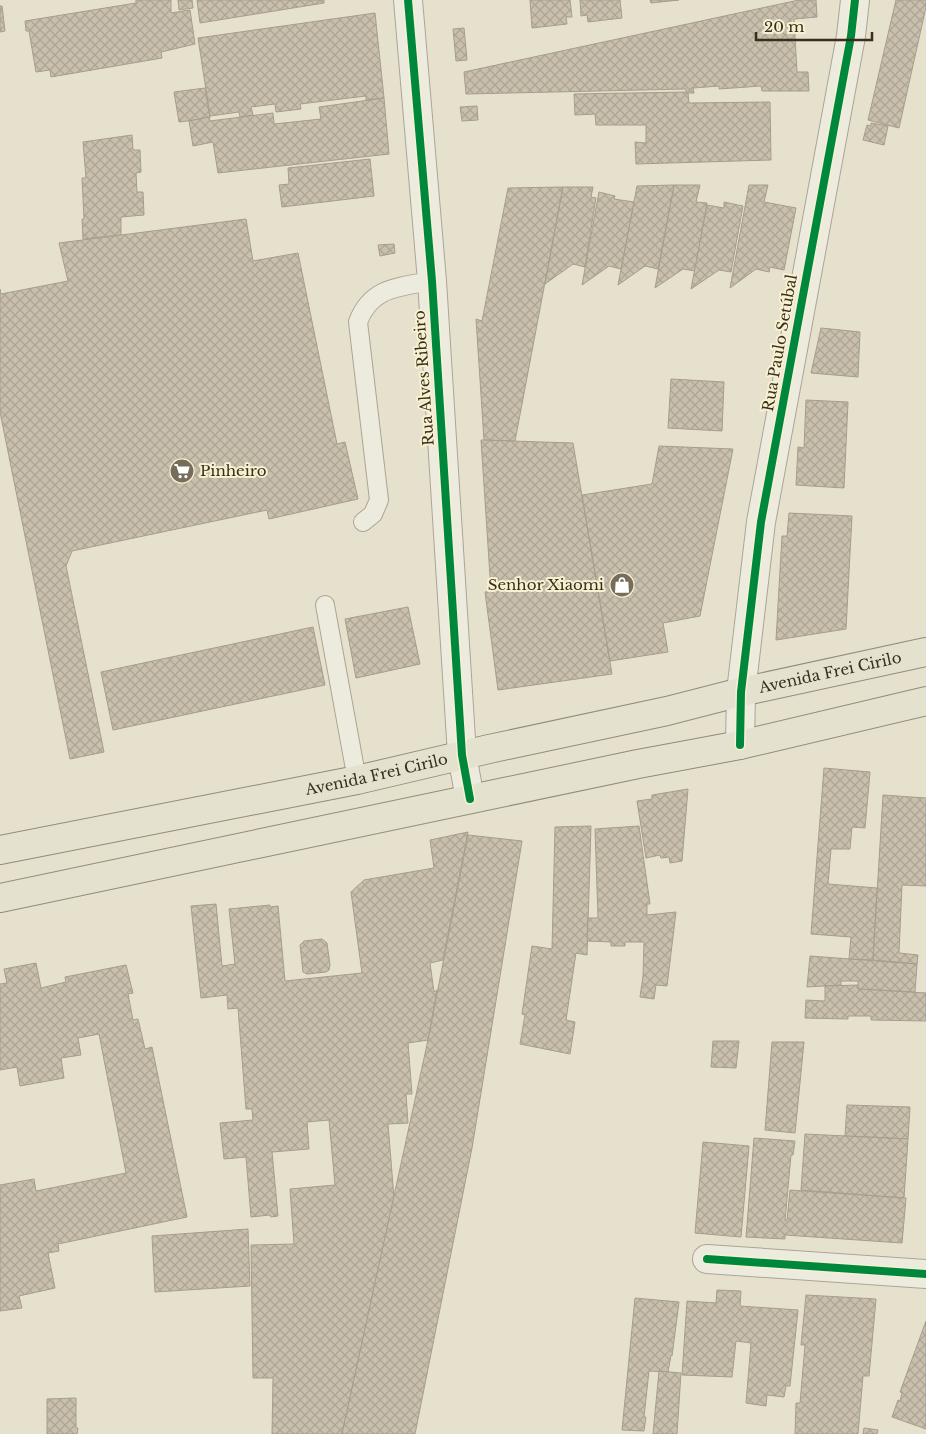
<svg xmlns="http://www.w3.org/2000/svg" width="926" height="1434" viewBox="0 0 926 1434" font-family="'Libre Baskerville',serif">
  <defs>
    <pattern id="building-cross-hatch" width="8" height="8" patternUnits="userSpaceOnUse" patternTransform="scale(1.25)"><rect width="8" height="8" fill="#c9bfad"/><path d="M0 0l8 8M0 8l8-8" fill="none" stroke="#ada494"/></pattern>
  </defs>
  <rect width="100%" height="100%" fill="#e6e1cc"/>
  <g fill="url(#building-cross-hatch)" stroke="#a69d8b">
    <path d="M136,0h35v13l19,-3 5,34 -34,8 1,6 -111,19 -1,-7 -14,2 -7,-41h-3l-1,-10 111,-18z"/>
    <path d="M178,0h14l1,8 -14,2z"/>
    <path d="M197,0h127v3l-124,20z"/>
    <path d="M530,0h40l2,17h-6l1,7 -35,4z"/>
    <path d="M580,0h40l2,18 -34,4 -1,-7 -6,1z"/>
    <path d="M650,0h29l-28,3z"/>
    <path d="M799,0h17l1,17 -23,2 3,53h11l1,19h-47l-1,-5 -42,3v-3l-26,2 1,5h-6l-2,-1v-3l-220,5 -2,-22z"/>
    <path d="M896,0h30v7l-27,121 -31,-8z"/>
    <path d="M0,6h2l3,25 -5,1z"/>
    <path d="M375,13l9,85 -18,2v-4l-66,8 1,5 -25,3 -1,-8 -24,3 2,8 -13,2 -1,-5 -29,4 -12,-78z"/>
    <path d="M464,28l3,32 -11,1 -3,-32z"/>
    <path d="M205,88l5,30 -31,4 -5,-30z"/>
    <path d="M686,92l2,1 1,10 81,-1 1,58 -135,4 -1,-22 11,1v-18h-50l-1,-11 -20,1 -1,-21z"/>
    <path d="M384,98l5,56 -171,19 -5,-31 -20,4 -4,-25 20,-4 1,4 63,-8 1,11 47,-5 -2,-12z"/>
    <path d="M477,106l1,14 -16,1 -2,-14z"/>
    <path d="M871,123l17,3 -4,19 -21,-5 4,-15 4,1z"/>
    <path d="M132,135l1,15h7l1,22 -5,1 1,19h6l1,23 -23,2v18l-38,4 -1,-20h2l-2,-41h4l-3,-36z"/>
    <path d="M370,159l4,37 -92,11 -3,-22 10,-1 -1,-16z"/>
    <path d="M674,185h26l-4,17 11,1 -12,68 -12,-2 -28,19z"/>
    <path d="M674,185l-16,84 -13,-3 -27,19 19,-99z"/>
    <path d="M749,185h19l-4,17 32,6 -12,62 -14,-3 -1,5 -13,-3 -26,19z"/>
    <path d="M563,187l-48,254 -31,-1 -8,-121 6,2 26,-133z"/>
    <path d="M563,187h30l-2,10 5,1 -11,69 -12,-3 -28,20z"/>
    <path d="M599,192l16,4 -1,3 20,3 -13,67 -12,-3 -27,19z"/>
    <path d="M724,202l19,4 -12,66 -12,-2 -28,19 16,-84 17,3z"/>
    <path d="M246,219l7,42 45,-8 39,191 8,-2 13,57 -89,20 -2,-9 -195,41 -6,15 38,186 -34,7 -70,-347v-123l1,5 67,-13 -9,-38z"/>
    <path d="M394,244l1,9 -15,3 -2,-11z"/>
    <path d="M821,328l39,4 -2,45 -47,-4z"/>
    <path d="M671,379l53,3 -2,49 -54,-3z"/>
    <path d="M806,400l42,2 -4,86 -48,-3 2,-38 6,1z"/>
    <path d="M481,440l92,3 39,231 -114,16 -13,-98 6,-1z"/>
    <path d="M659,446l74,3 -33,167 -37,7 5,29 -58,9 -28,-166 70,-11z"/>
    <path d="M789,513l63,3 -6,113 -70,11 6,-104h5z"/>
    <path d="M408,607l12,57 -64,14 -11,-59z"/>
    <path d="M313,627l12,58 -212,45 -12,-58z"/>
    <path d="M824,768l46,4 -5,56 -13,-1 -2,22h-19l-3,35 49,4 -4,72 -24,-1 2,-22 -40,-3z"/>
    <path d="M688,789l-6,72 -12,2 -1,-6 -8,1 -1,-3 -14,3 -9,-57 15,-2v-4z"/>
    <path d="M883,795l43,3v88l-24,-1 -3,68 19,2 -1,9 -44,-4z"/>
    <path d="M591,826l-4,129 -11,-2 -10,67 9,2 -5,32 -50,-10 5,-29 -3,-1 10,-68 20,3 3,-122z"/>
    <path d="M639,826l11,78h-3v11l29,-3 -9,74 -11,-1 -2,14 -14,-2 3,-21 1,-34h-19v4h-14v-4l-24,-1 1,-23h10l-3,-89z"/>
    <path d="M468,832l-25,128 -13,3 4,29 3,-2 -9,50 -20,3 4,51h-6l2,29 -20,1 6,74 -52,236h-70l1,-56h-20l-2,-133 43,-1 -4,-55 45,-4 -6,-65 -22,2 2,27 -37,3 6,64 -7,1 -1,-2 -19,2 -5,-60 -22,2 -4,-36 33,-3 -1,-11h-6l-8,-101 -10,1 -1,-14 -26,3 -10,-92 25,-2 6,62 13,-2 -6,-55 41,-4v2l8,-1 7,75 77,-8 -11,-81 13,-12 70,-12 -4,-28z"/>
    <path d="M468,835l54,6 -50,307 -57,286h-73l86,-394z"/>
    <path d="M322,939l5,4 3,22 -1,5 -3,2 -19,2 -4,-2 -3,-27 4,-4z"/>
    <path d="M810,956l107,8 -2,28 -57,-3v-8h-17v4l-34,2z"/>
    <path d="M36,963l5,25 25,-6 -1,-5 61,-12 7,28 -5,1 5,26 5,-1 7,30 7,-2 35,170 -129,27 1,7 -11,2 7,35 -36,8 3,12 -22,3v-126l34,-6 2,12 90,-18 -27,-139 -21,4 3,17 -20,3 3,20 -44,8 -3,-19 -17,3v-86l7,-1 -3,-14z"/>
    <path d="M858,985v4l68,4v28l-55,-1v-4h-23v3l-43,-1 1,-18 19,1v-15z"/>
    <path d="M713,1041h26l-3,27 -25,-1z"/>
    <path d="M772,1042h32l-9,91 -30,-3z"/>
    <path d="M847,1105l63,2 -2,32 -63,-3z"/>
    <path d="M805,1134l103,5 -4,59 -103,-8z"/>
    <path d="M754,1138l41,3 -2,14h-2l-6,66 2,-1 3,-30 114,8h2l-4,45 -117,-8v4l-39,-2z"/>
    <path d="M703,1142l46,4 -8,91 -46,-4z"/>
    <path d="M248,1229l2,57 -95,6 -3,-56z"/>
    <path d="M717,1290l24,1 -1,15 58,4 -8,76h-4l-2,11 -17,-2 -1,11 -20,-3 5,-60 -15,-2 -4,36 -50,-2 5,-74 29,2z"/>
    <path d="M806,1295l70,4 -7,77h-6l-5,58h-63l1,-31h4l5,-58h-4z"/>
    <path d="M635,1298l44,4 -7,54 -1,-1 -3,17 -19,-1 -5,46h2l-2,14 -22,-1z"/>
    <path d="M926,1321v108l-34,-12 6,-17 2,1 2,-8 -2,-1z"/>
    <path d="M659,1371l22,2 -4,61h-24z"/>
    <path d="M76,1398v30h2l-1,6h-30v-35z"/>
    <path d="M864,1428l14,2 -1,4h-14z"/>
  </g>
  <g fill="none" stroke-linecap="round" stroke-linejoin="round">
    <defs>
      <g id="service">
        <path d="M363,522l10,-8 6,-14 -21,-178c13,-35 41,-35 74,-41"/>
        <path d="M325,605l32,175"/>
      </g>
      <path id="minor" d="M707,1259l219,15"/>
      <g id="tertiary">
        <path d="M408,0l24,281 30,474 8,44"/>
        <path d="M740,745l1,-53 20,-170 90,-486 4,-36"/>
      </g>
      <g id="primary">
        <path id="s1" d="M0,850l357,-70 132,-31 178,-38 74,-19 185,-40"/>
        <path d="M0,898l638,-134 102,-19 186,-44"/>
      </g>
    </defs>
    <use href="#service" stroke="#aba595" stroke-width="20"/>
    <use href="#minor" stroke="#aba595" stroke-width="30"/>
    <use href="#tertiary" stroke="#aba595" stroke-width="30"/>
    <use href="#primary" stroke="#908b7c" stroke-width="30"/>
    <use href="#service" stroke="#edeade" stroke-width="18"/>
    <use href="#minor" stroke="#edeade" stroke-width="28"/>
    <use href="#tertiary" stroke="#edeade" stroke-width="28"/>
    <use href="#primary" stroke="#e4e1cf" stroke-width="28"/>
    <defs>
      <g id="cycleway">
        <path d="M408,0l24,281 30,474 8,44"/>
        <path d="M740,745l1,-53 20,-170 90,-486 4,-36"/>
        <path d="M707,1259l219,15"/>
      </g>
    </defs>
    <use href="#cycleway" stroke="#f7f1d1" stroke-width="11"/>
    <use href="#cycleway" stroke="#00873e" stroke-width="8"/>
  </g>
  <defs>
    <symbol id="supermarket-disc" viewBox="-11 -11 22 22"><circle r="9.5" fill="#766d5a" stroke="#f7f1d1"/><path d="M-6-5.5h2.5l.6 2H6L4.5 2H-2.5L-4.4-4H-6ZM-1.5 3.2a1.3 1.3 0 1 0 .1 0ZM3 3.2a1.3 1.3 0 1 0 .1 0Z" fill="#fff"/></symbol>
    <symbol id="shop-disc" viewBox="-11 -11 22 22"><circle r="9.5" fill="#766d5a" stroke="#f7f1d1"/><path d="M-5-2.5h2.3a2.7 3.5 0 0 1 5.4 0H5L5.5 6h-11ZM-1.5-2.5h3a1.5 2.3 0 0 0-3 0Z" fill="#fff"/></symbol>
  </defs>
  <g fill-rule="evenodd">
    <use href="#supermarket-disc" x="168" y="457" width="28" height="28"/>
    <use href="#shop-disc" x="608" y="571" width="28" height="28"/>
  </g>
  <g text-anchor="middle" stroke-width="4" stroke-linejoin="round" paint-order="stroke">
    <g font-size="15" fill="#392f1d" stroke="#f7f1d1">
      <text transform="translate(780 343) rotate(-80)" y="5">Rua Paulo Setúbal</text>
      <text transform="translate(424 378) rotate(-94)" y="5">Rua Alves Ribeiro</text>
      <text dy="5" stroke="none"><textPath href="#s1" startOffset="849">Avenida Frei Cirilo</textPath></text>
      <text dy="5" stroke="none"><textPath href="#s1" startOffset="384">Avenida Frei Cirilo</textPath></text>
    </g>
    <g font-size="15" fill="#392f1d" stroke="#f7f1d1" text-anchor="start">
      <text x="200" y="476">Pinheiro</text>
      <text x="604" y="590" text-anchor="end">Senhor Xiaomi</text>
    </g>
  </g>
  <path d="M756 32v8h116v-8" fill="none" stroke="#392f1d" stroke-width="2.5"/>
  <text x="764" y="32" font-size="15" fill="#392f1d" stroke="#f7f1d1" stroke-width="4" paint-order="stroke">20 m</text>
</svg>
